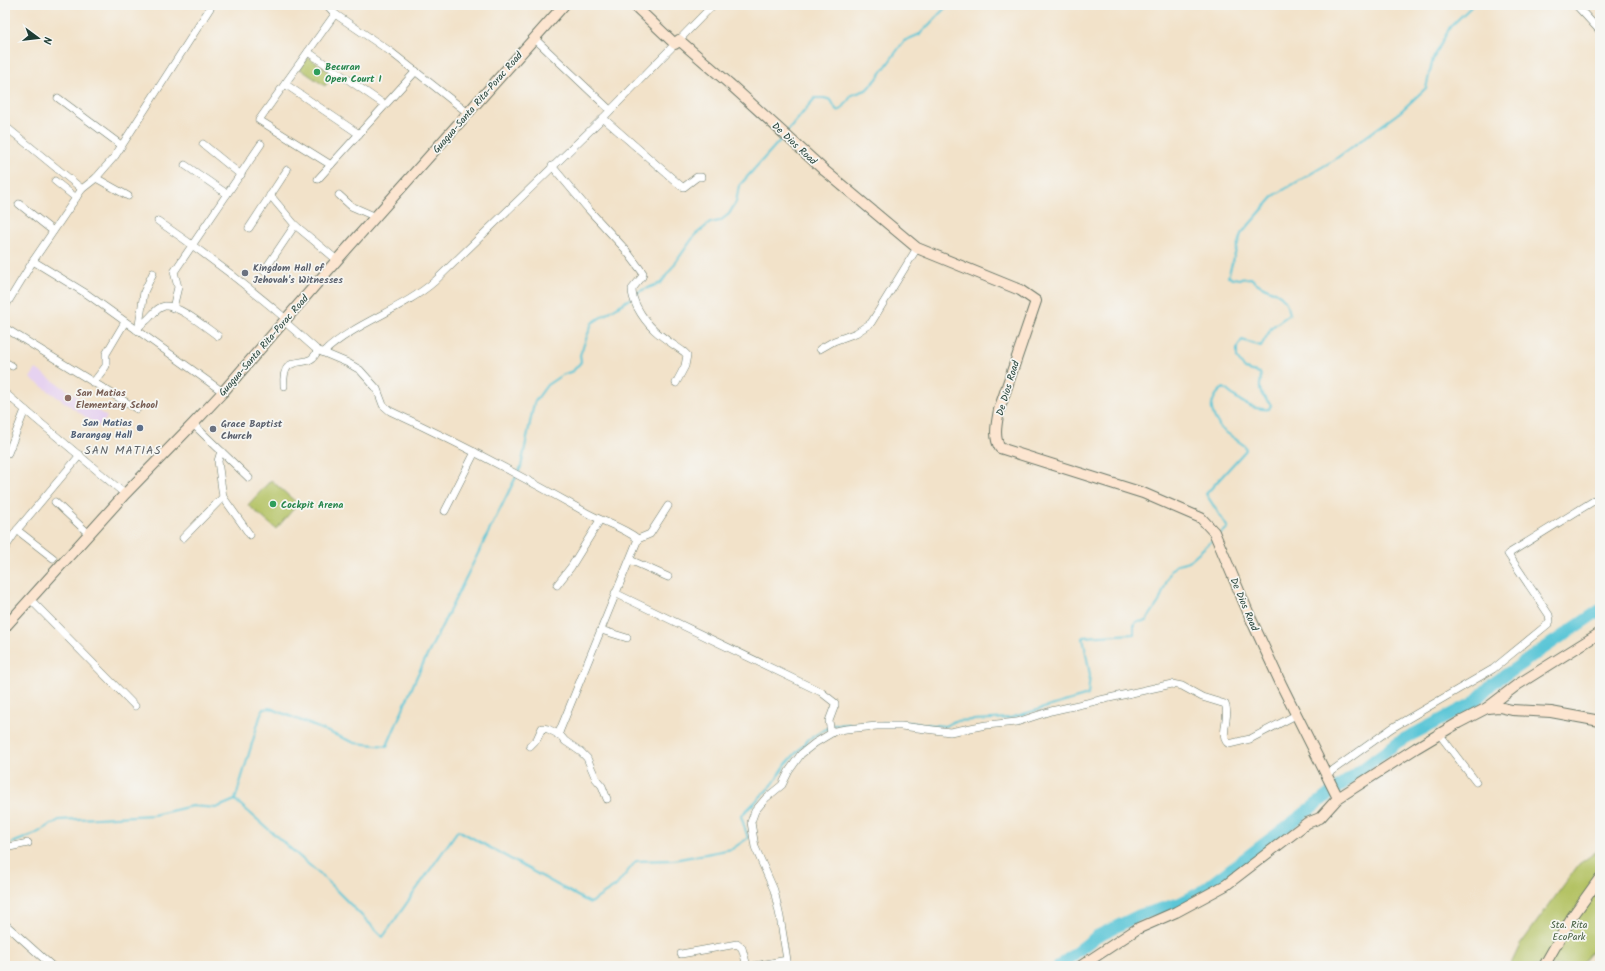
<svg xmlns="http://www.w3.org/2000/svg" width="1605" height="971" viewBox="0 0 1605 971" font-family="Kalam,sans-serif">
  <rect width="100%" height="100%" fill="#f6f6f2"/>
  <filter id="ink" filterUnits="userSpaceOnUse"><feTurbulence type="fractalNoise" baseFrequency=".025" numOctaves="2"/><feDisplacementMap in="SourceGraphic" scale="8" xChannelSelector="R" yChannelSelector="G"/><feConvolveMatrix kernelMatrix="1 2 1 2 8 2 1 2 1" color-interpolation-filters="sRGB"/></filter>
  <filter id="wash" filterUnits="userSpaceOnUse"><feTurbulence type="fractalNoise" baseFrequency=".012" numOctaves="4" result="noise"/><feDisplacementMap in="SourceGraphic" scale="16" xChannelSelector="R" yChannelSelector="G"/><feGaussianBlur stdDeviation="0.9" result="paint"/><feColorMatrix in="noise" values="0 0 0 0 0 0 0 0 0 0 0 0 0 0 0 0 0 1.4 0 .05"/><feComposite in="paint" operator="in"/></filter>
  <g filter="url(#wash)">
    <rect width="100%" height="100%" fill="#f2e2c9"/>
    <path fill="#e6d2f0" d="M36,369l71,48 -7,10 -70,-49z"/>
    <g fill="#b4c264" stroke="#6a804c">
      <path d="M308,57l25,17 -8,12 -25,-17z"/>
      <path d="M271,480l27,24 -22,25 -28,-24z"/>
      <path d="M1600,849v92l-21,25h-69l10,-21 59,-81z"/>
    </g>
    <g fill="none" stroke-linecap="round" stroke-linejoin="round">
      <g stroke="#5cc6d7" stroke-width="2">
        <path d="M787,132l28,-34h9l7,2 6,11 5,-2 10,-14 14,-5 10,-10 28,-39 16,-7 28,-29"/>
        <path d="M634,296l6,-5 21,-8 34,-48 15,-12 10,-2 9,-7 7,-12 3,-16 44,-49"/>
        <path d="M1219,535l9,-7 -22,-34 40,-44 -1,-4 -25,-18c-2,-6 -6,-9 -7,-15 -4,-9 3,-21 11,-25 13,11 27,23 45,21l2,-4c-5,-6 -12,-11 -11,-19 0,-5 2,-7 0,-13l-15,-4 -8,-11v-11l5,-7 19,6 11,-19 18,-13c-7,-30 -24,-19 -39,-36l-12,1 -11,-2 13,-43 34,-39 59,-35 66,-48 26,-24 7,-29 17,-32 23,-22"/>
        <path d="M883,723l20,-1 42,4 10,-5 55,-3 78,-23 2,-20 -7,-38 51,-3v-10l2,-2 10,-1 13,-19 12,-32 7,-6 11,-3 25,-22"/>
        <path d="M235,800l88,77 60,60 75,-107 132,73 26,-17 20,-25 38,-1 58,-11 16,-11 -7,-22 32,-32 13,-20 23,-25 13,-8 11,-6 38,-2"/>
        <path d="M12,843l23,-9 24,-14 94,-5 39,-9 24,2 19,-8 25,-83 3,-8 7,-1 85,35 32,3 30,-70 104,-209 13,-64 13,-18 15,-10 11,-4 8,-9 -1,-7 12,-32 39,-25"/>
      </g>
      <path stroke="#5cc6d7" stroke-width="12" d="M1059,966l38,-30 43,-21 40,-12 19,-10 199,-151 75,-39 19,-19 108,-74"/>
    </g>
  </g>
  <g filter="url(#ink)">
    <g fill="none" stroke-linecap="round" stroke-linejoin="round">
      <defs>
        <g id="street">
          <path d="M327,5l8,9 56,38 77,61"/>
          <path d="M1576,5l24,26"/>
          <path d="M534,38l76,72"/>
          <path d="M679,40l34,-35"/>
          <path d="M308,52l77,53"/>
          <path d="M285,84l74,50"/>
          <path d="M58,98l63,47"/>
          <path d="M603,118l78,68 3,1 13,-10h4"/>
          <path d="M5,126l77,63"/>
          <path d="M203,144l38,31"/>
          <path d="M185,165l42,29"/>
          <path d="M331,165l-72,-45 76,-106"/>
          <path d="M552,166l37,44 36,39 18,24 -1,4 -10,12c0,7 2,12 5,18 12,23 27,31 47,45l3,3 -2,11 -9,17"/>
          <path d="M96,178l32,18"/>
          <path d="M318,179l98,-108"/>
          <path d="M55,181l21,17"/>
          <path d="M270,195l25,30 42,35"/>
          <path d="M339,195l12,11 25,11"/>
          <path d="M19,204l34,27"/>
          <path d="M158,221c44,30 87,63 128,98"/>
          <path d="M249,228l38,-58"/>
          <path d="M33,261l54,33 136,98"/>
          <path d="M264,271l31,-46"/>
          <path d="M5,307l28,-46 49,-72 14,-11 19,-22 97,-151"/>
          <path d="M173,308l5,-21 -4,-15 87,-128"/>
          <path d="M284,321l33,29 31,13 12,7 17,19 6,16 7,6c67,31 132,65 197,102 16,9 36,14 51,26l-80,196"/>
          <path d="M139,325l5,-33 9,-19"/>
          <path d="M5,328l132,81"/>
          <path d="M137,330c3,-6 9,-8 13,-13 5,-5 8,-10 15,-11 14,-1 40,21 53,30"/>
          <path d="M820,349l14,-8 22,-8 15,-10 46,-75"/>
          <path d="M324,352c32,-30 78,-42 111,-71l168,-163 72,-74"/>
          <path d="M5,362l7,4"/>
          <path d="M93,383l13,-17v-12l19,-32"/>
          <path d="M284,386c-3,-38 28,-13 33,-36"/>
          <path d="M5,393l120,101"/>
          <path d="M193,424l56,54"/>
          <path d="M221,451l-3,10 5,36 27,38"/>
          <path d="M8,453l17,-43"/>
          <path d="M55,502l34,32"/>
          <path d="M445,511l30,-59"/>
          <path d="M17,530l36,28"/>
          <path d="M183,538l40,-41"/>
          <path d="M638,539l12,-5 18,-28"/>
          <path d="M5,548l12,-18 63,-75"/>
          <path d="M630,560l38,17"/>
          <path d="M557,585l14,-18 29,-47"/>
          <path d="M615,593l206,99 14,11v2l-6,16 2,12"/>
          <path d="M30,599l105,107"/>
          <path d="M601,630l26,8"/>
          <path d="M1440,735l36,47"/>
          <path d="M530,746l7,-7 5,-11 6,1 12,6 5,6 16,11 6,6 9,21 6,7 5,13"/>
          <path d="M1326,775l66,-47 101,-59 55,-45 2,-3 -1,-6 -41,-61 92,-57"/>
          <path d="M5,848l23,-5"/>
          <path d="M5,924l47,42"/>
          <path d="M681,954l56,-10 5,4 5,18"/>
          <path d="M754,966l33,-6 -7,-43 -6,-27 -19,-43 -4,-25 4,-11 11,-13 16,-13 7,-14 12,-17 14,-11 20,-12 11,-2 31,-3h24l49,6 36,-7 31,-3 34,-11 121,-27 10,2 20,11 23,7c6,11 -7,34 4,40l21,-5 46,-24"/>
        </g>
        <g id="secondary">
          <path d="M634,5l41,39 4,-4 53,46 93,85 92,77 103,42 16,11 -37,109c-2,12 -6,27 1,38l143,45 58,25 13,14 37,87 31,67 56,112"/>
          <path d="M5,627l120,-133 68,-70 30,-32 114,-132 227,-255"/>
          <path d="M1487,708l12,-1 13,3 39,2 49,9"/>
          <path d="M1081,966l56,-37 39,-17 50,-27 81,-62 13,-5 18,-20 78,-50 42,-25 29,-15 30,-23 83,-52"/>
          <path d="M1544,966l28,-49 28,-39"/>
        </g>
      </defs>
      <use href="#street" stroke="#697768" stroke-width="8"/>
      <use href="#secondary" stroke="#697768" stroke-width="12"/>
      <use href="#street" stroke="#fff" stroke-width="7"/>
      <use href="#secondary" stroke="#fce5d0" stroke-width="10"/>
    </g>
  </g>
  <g fill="#2e9e5b" stroke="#f6f6f2" stroke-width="1.5">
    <circle cx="317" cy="72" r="4"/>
    <circle cx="273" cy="504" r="4"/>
  </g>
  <g fill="#6b7280" stroke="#f6f6f2" stroke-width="1.5">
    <circle cx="245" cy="273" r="4"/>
    <circle cx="213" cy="429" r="4"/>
  </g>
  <circle fill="#8d6e63" stroke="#f6f6f2" stroke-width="1.5" cx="68" cy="398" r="4"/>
  <circle fill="#5c6f8a" stroke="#f6f6f2" stroke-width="1.5" cx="140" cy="428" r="4"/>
  <g text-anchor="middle" stroke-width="3.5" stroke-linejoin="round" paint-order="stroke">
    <g font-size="10" font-weight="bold" fill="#27864d" stroke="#f6f6f2" text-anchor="start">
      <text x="325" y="70">Becuran<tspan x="325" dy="12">Open Court I</tspan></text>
      <text x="281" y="508">Cockpit Arena</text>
    </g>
    <g font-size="10" fill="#1f3d34" stroke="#f6f6f2">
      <text transform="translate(477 102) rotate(-49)" y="4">Guagua-Santa Rita-Porac Road</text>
      <text transform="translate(795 143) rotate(43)" y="4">De Dios Road</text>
      <text transform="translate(263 345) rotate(-49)" y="4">Guagua-Santa Rita-Porac Road</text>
      <text transform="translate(1007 388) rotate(-73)" y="4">De Dios Road</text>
      <text transform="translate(1245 604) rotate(67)" y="4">De Dios Road</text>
    </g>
    <g font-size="10" font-weight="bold" fill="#5b616d" stroke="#f6f6f2" text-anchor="start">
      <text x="253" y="271">Kingdom Hall of<tspan x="253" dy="12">Jehovah's Witnesses</tspan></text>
      <text x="221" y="427">Grace Baptist<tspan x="221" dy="12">Church</tspan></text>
    </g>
    <g font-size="10" font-weight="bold" fill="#785e54" stroke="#f6f6f2" text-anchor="start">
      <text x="76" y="396">San Matias<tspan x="76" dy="12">Elementary School</tspan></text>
    </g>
    <g font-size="10" font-weight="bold" fill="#4e5e75" stroke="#f6f6f2" text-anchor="end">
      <text x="132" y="426">San Matias<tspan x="132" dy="12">Barangay Hall</tspan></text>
    </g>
    <g font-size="10" fill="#445e40" stroke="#f6f6f2">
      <text x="1569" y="928">Sta. Rita<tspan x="1569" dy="12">EcoPark</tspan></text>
    </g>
    <g font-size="12" letter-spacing="1" fill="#5f6468" stroke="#f6f6f2">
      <text x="123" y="454">SAN MATIAS</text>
    </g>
  </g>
  <rect width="1605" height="971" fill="none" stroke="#f6f6f2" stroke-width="20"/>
  <g transform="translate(38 38) rotate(105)" stroke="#f6f6f2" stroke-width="3" paint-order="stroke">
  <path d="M0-3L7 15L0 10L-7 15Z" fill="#1f3d34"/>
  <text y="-6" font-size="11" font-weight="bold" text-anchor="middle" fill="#1f3d34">N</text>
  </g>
</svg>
